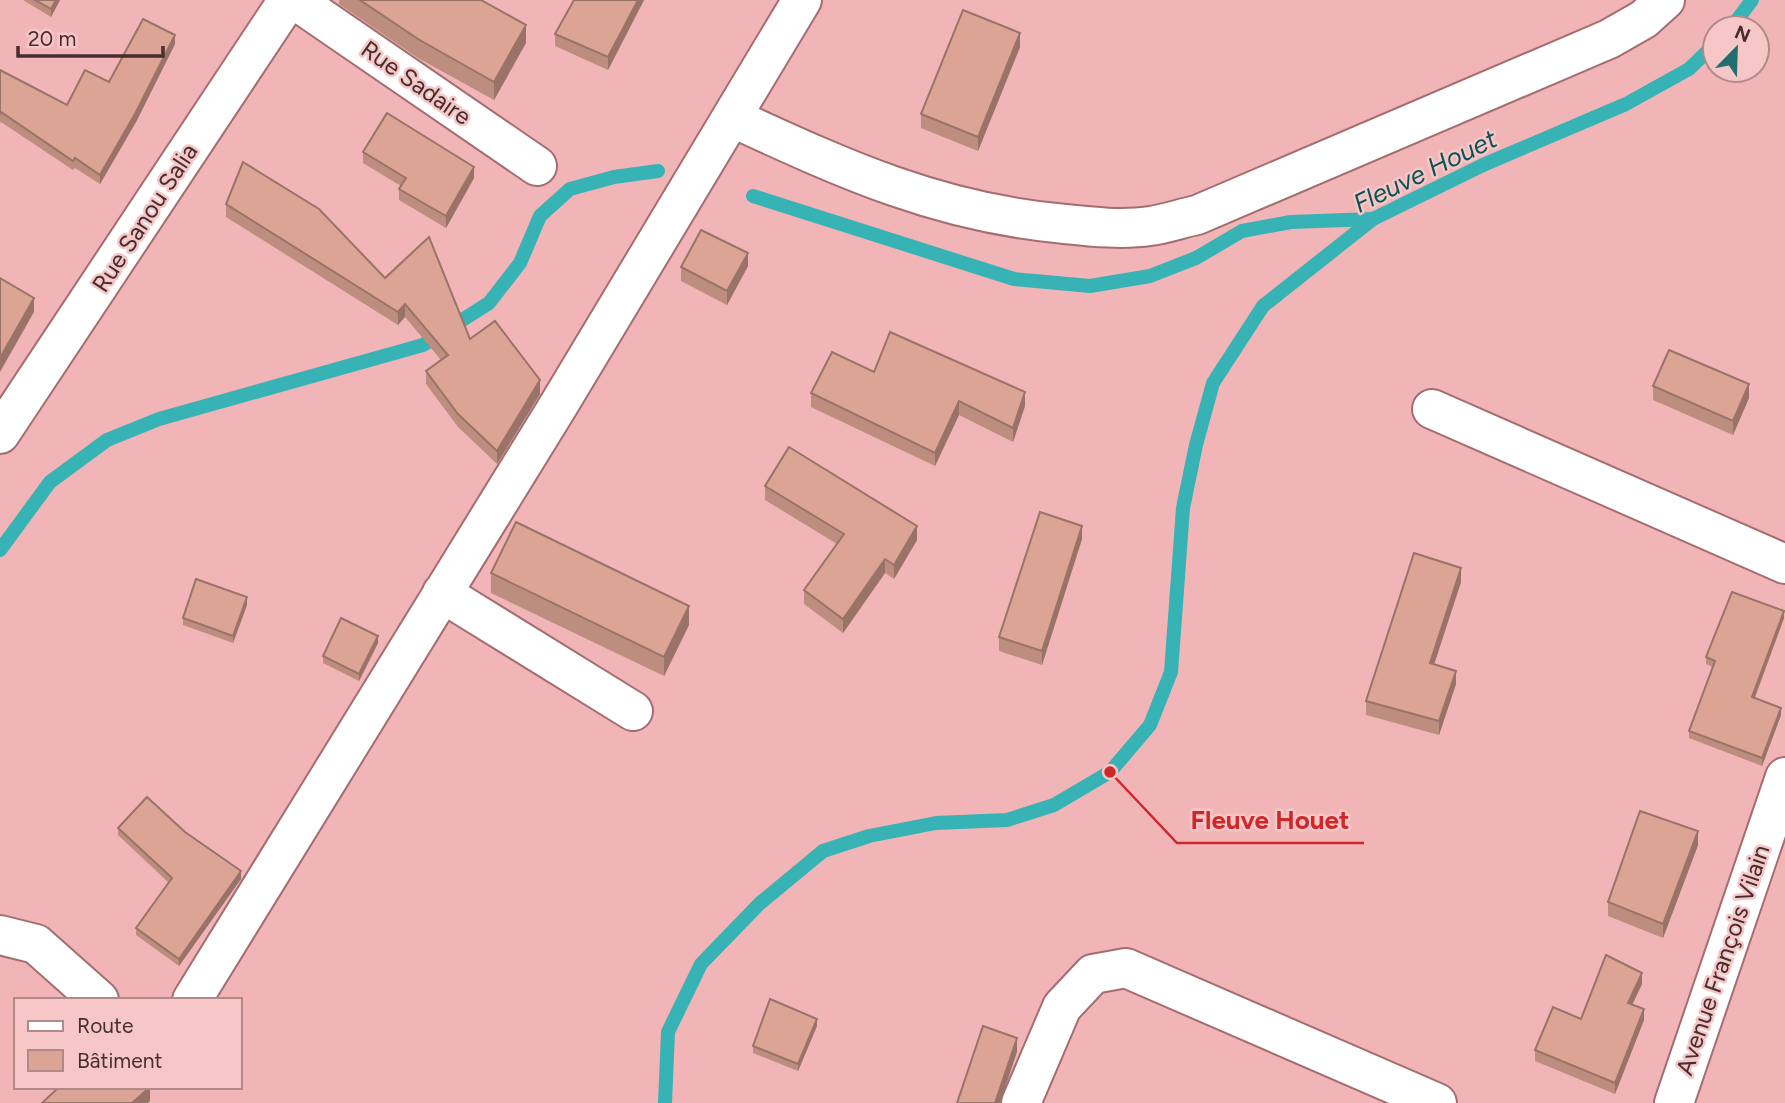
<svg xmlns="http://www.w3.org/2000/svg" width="1785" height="1103" viewBox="0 0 1785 1103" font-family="Figtree,sans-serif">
  <rect width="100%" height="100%" fill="#f2b5b7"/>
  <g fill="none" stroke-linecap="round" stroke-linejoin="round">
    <g stroke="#37b3b5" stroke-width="14">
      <path d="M1731,28l21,-28"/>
      <path d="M753,196l261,83 76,7 60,-10 46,-18 46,-27 49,-9 82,-3"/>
      <path d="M0,550l50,-68 57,-42 52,-21 264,-74 66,-42 31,-40 20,-47 30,-27 44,-12 44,-6"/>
      <path d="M665,1103l3,-71 33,-68 58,-60 64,-53 46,-15 67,-13 71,-3 47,-15 56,-33 40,-47 21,-53 12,-164 13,-63 17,-62 50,-77 110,-87 110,-54 143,-61 63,-35 26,-25"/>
    </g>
    <defs>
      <g id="minor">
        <path d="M295,0l242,166"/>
        <path d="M733,118c113,52 207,95 332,106 28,3 58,6 85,2 16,-2 32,-8 47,-11l412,-176 35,-20 21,-19"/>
        <path d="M1432,409l353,155"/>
        <path d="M0,434l288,-434"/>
        <path d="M442,593l191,118"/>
        <path d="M0,935l36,9 63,56"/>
        <path d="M192,1000l366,-594 244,-406"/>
        <path d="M1021,1103l41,-96 31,-33 33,-6 311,135"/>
        <path d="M1674,1103l111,-326"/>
      </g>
    </defs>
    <use href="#minor" stroke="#a46d6f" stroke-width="42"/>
    <use href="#minor" stroke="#fff" stroke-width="38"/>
  </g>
  <g fill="#bd8d7f">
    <path d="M23,0h37l-9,17z"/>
    <path d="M339,0h142l45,43 -32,57 -76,-42 -79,-54z"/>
    <path d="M574,0h70l-36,70 -53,-24v-12z"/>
    <path d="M175,44l-39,78 -36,62 -25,-16 -2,2 -72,-48 -1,1v-53l67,35z"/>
    <path d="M1020,47l-42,104 -57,-23v-14z"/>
    <path d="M363,152l111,26 -28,50 -47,-28v-11l2,-3 -38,-23z"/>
    <path d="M226,204l159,74 85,61 70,55 -43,70 -39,-37 -32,-43v-13l15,-11 -36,-43 -7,8 -172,-108z"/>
    <path d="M748,266l-21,39 -46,-24v-14z"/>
    <path d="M874,372l151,34 -12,36 -54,-27 -24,51 -124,-59v-14z"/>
    <path d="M1653,386l96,12 -16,37 -80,-35z"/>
    <path d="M765,486l152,54 -23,39 -9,-6 -42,60 -39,-29v-14l33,-46 -72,-44z"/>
    <path d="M1082,539l-40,126 -43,-14v-14z"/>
    <path d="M491,573l198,52 -25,51 -173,-83z"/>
    <path d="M1461,582l-27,82 22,20 -17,51 -73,-20v-14z"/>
    <path d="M247,605l-14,38 -50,-18v-7z"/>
    <path d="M1784,618l-29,80 26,17 -19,51 -73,-28v-7l24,-64 -7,-3v-7z"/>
    <path d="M378,643l-19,38 -36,-18v-7z"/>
    <path d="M118,828l67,4 56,47 -62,87 -43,-31v-7l33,-45 -51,-48z"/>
    <path d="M1698,845l-35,93 -55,-22v-14z"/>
    <path d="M1642,984l-10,20 12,16 -29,74 -80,-33v-11l46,-31z"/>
    <path d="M817,1026l-19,45 -45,-18v-7z"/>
  </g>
  <g fill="#9a7368">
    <path d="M56,0h4l-9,17v-8z"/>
    <path d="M638,0h6l-36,70v-13z"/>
    <path d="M526,25v18l-32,57v-18z"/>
    <path d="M1020,33v14l-42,104v-14z"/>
    <path d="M175,35v9l-39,78 -36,62v-9z"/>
    <path d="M474,167v11l-28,50v-12z"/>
    <path d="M748,253v13l-21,39v-14z"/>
    <path d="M34,298v14l-34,60v-14z"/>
    <path d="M405,304v13l-7,8v-13z"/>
    <path d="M540,380v14l-43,70v-13z"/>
    <path d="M1749,384v14l-16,37v-14z"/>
    <path d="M1025,392v14l-12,36v-14z"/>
    <path d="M959,401v14l-24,51v-13z"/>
    <path d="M917,526v14l-23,39v-14z"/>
    <path d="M1082,526v13l-40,126v-14z"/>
    <path d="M885,559v14l-42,60v-14z"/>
    <path d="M1461,568v14l-31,95v-14z"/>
    <path d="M247,597v8l-14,38v-7z"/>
    <path d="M689,606v19l-25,51v-19z"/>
    <path d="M1784,611v7l-32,86v-7z"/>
    <path d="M378,636v7l-19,38v-7z"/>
    <path d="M1456,671v13l-17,51v-14z"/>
    <path d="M1781,708v7l-19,51v-8z"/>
    <path d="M1698,831v14l-35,93v-14z"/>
    <path d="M241,871v8l-62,87v-7z"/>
    <path d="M1642,973v11l-14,30v-11z"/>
    <path d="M1644,1009v11l-29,74v-11z"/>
    <path d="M817,1019v7l-19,45v-7z"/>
    <path d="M1017,1038v14l-17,51h-5z"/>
    <path d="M150,1087v14l-2,2h-16z"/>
  </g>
  <g fill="#dca494" stroke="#9a7368" stroke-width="2">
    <path d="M35,0h21l-5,9z"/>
    <path d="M360,0h121l45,25 -32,57 -76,-43z"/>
    <path d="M574,0h64l-30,57 -53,-23z"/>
    <path d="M963,10l57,23 -42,104 -57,-23z"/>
    <path d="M143,19l32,16 -39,77 -36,63 -25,-17 -2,3 -72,-49 -1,2v-44l67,35 18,-35 24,12z"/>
    <path d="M387,113l87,54 -28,49 -47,-27 7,-11 -43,-26z"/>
    <path d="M243,162l76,47 66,69 44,-41 41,102 25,-18 45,59 -43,71 -39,-37 -32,-43 22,-16 -43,-51 -7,8 -172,-108z"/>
    <path d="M701,230l47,23 -21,38 -46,-24z"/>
    <path d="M0,278l34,20 -34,60z"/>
    <path d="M890,332l135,60 -12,36 -54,-27 -24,52 -124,-60 21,-41 42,20z"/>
    <path d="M1669,350l80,34 -16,37 -80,-35z"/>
    <path d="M789,447l128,79 -23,39 -9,-6 -42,60 -39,-29 40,-56 -79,-48z"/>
    <path d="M1040,512l42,14 -40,125 -43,-14z"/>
    <path d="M516,522l173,84 -25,51 -173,-84z"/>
    <path d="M1414,553l47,15 -31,95 26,8 -17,50 -73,-20z"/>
    <path d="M196,579l51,18 -14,39 -50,-18z"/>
    <path d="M1732,592l52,19 -32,86 29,11 -19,50 -73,-27 26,-70 -9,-4z"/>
    <path d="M341,618l37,18 -19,38 -36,-18z"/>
    <path d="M147,797l38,35 56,39 -62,88 -43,-31 36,-50 -54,-50z"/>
    <path d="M1640,811l58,20 -35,93 -55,-22z"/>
    <path d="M1606,955l36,18 -14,30 16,6 -29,74 -80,-33 18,-43 28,12z"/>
    <path d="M770,999l47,20 -19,45 -45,-18z"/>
    <path d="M983,1026l34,12 -22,65h-38z"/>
    <path d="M59,1087h91l-18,16h-90z"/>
  </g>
  <g text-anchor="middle" stroke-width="5" stroke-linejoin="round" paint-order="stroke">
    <g font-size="24" fill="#462e2f" stroke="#f7c6c7">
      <text transform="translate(416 83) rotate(35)" y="8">Rue Sadaire</text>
      <text transform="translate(145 218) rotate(-57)" y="8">Rue Sanou Salia</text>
      <text transform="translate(1723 960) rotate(-71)" y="8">Avenue François Vilain</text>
    </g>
    <g font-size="26" font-style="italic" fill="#0a5253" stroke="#f7c6c7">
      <text transform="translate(1425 171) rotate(-26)" y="9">Fleuve Houet</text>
    </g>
  </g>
  <path fill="none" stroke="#cf2828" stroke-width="2.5" d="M1110 772L1177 843H1364"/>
  <circle fill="#cf2828" stroke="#f7c6c7" stroke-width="2.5" cx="1110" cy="772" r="7"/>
  <g font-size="26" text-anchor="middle" font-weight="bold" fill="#cf2828" stroke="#f7c6c7" stroke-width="5" stroke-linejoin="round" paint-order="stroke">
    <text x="1270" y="829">Fleuve Houet</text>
  </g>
  <rect x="14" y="998" width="228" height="91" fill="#f7c6c7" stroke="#b0898a" stroke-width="2"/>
  <rect x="28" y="1021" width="35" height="10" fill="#ffffff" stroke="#b0898a" stroke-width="2"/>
  <text x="77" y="1033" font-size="21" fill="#462e2f">Route</text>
  <rect x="28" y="1050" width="35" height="21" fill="#dca494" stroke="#b0898a" stroke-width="2"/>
  <text x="77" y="1068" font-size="21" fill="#462e2f">Bâtiment</text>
  <g transform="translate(1736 49) rotate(23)"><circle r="33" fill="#f7c6c7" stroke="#b0898a" stroke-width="2"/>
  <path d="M0-5L12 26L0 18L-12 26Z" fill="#226d6e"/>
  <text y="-10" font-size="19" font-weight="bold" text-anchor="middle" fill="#462e2f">N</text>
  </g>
  <path d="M18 46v10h145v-10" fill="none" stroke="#462e2f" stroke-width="3.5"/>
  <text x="28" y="46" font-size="21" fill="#462e2f" stroke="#f7c6c7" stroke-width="5" paint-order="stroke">20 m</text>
</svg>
